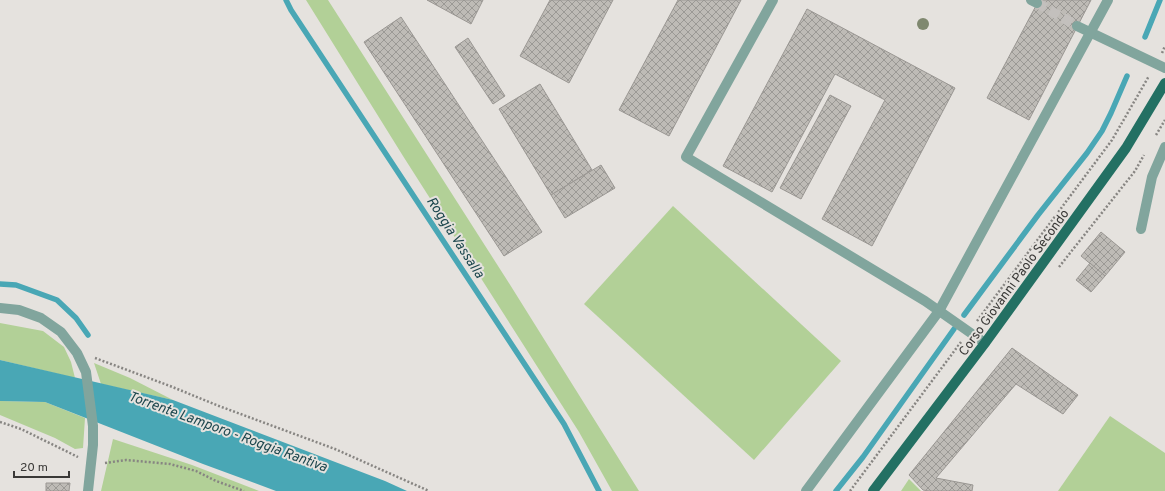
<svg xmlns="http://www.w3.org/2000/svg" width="1165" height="491" viewBox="0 0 1165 491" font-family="Overpass,sans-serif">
  <defs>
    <pattern id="building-cross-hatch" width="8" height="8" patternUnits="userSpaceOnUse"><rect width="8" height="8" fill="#bebbb6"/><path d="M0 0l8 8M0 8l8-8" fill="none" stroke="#9b9995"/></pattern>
  </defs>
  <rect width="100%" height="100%" fill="#e5e2de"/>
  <g fill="#b2d097">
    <path d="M306,0h22l179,280 132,211h-27l-33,-59 -176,-276z"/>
    <path d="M673,206l168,155 -87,99 -170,-156z"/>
    <path d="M0,323l43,8 21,16 7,15 4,16 -75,-18z"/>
    <path d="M94,363l36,15 43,22 -72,-16z"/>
    <path d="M0,401l45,1 40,16 -2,30 -8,1 -20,-11 -55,-23z"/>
    <path d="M1110,416l55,37v38h-107z"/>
    <path d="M113,439l79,26 67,26h-158z"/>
    <path d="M909,479l12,12h-20z"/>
  </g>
  <path fill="#49a7b5" d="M0,360l173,40 212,81 22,10h-131l-73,-27 -158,-62 -45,-1z"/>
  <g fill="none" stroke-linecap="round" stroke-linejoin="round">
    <g stroke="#49a7b5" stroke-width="5.5">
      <path d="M286,0l5,10 273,414 35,67"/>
      <path d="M1145,37l15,-37"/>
      <path d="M0,284l16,1 41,15 19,18 12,17"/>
      <path d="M964,315l74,-100 49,-62 15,-22 9,-18 16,-37"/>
      <path d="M836,491l27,-34 91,-128"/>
    </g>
  </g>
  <g fill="url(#building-cross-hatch)" stroke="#9a9793">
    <path d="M427,0h56l-12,24z"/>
    <path d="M550,0h63l-44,83 -49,-27z"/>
    <path d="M678,0h63l-72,136 -50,-26z"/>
    <path d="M1039,0h52l-62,120 -42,-22z"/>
    <path d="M807,9l148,79 -83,158 -50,-27 63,-119 -50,-26 -63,118 -49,-26z"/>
    <path d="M401,17l141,215 -38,24 -140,-214z"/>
    <path d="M468,38l37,58 -12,8 -38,-57z"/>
    <path d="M540,84l52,86 -41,25 -52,-86z"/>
    <path d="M830,95l21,11 -50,93 -21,-11z"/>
    <path d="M601,165l14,23 -50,30 -14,-23z"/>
    <path d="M1101,232l24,20 -20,24 -24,-20z"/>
    <path d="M1090,263l15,13 -14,16 -15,-12z"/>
    <path d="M1012,348l66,47 -15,19 -47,-30 -80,94 37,7 -1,6h-43l-6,-1 -14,-15z"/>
    <path d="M46,483h24l-1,8h-23z"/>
  </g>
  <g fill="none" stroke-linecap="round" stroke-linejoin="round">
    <path stroke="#c3c0bd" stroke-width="10" stroke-dasharray="10 5" stroke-linecap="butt" d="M1037,3l40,23"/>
    <g stroke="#878582" stroke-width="2.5" stroke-dasharray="2 2" stroke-linecap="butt">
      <path d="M1162,53l3,-7"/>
      <path d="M1156,135l9,-15"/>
      <path d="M1059,267l76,-96 9,-16"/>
      <path d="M977,321l135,-181 37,-64"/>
      <path d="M95,358l75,28 49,20 116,43 94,42"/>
      <path d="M0,422l21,7 57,28"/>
      <path d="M105,463l21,-3 44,4 26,7 20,10 28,10"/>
      <path d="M850,491l111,-149"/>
    </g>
    <g stroke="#81a59d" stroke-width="10">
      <path d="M773,0l-87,157 239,144 60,42"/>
      <path d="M1031,0l6,3"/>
      <path d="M1077,26l88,42"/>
      <path d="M1141,229l11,-52 13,-30"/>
      <path d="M0,308l19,2 22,8 20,14 16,21 9,19 7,54v19l-5,46"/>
      <path d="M806,491l133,-180 169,-311"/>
    </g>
    <path stroke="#237063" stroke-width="10" d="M873,491l112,-148 141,-195 39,-65"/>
  </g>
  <circle fill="#7f886f" cx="923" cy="24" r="6"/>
  <g text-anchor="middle" stroke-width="4" stroke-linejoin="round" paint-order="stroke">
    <g font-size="13" fill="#3a3937" stroke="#e5e2de">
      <text transform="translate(1013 282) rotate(-54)" y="5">Corso Giovanni Paolo Secondo</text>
    </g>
    <g font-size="14" font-style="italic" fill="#1c464d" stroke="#e5e2de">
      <text transform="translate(456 237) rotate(57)" y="5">Roggia Vassalla</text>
      <text transform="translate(228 431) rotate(20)" y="5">Torrente Lamporo - Roggia Rantiva</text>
    </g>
  </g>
  <path d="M14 471v6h55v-6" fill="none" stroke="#3a3937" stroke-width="2"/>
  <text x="20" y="471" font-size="12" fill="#3a3937" stroke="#e5e2de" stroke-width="3" paint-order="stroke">20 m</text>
</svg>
